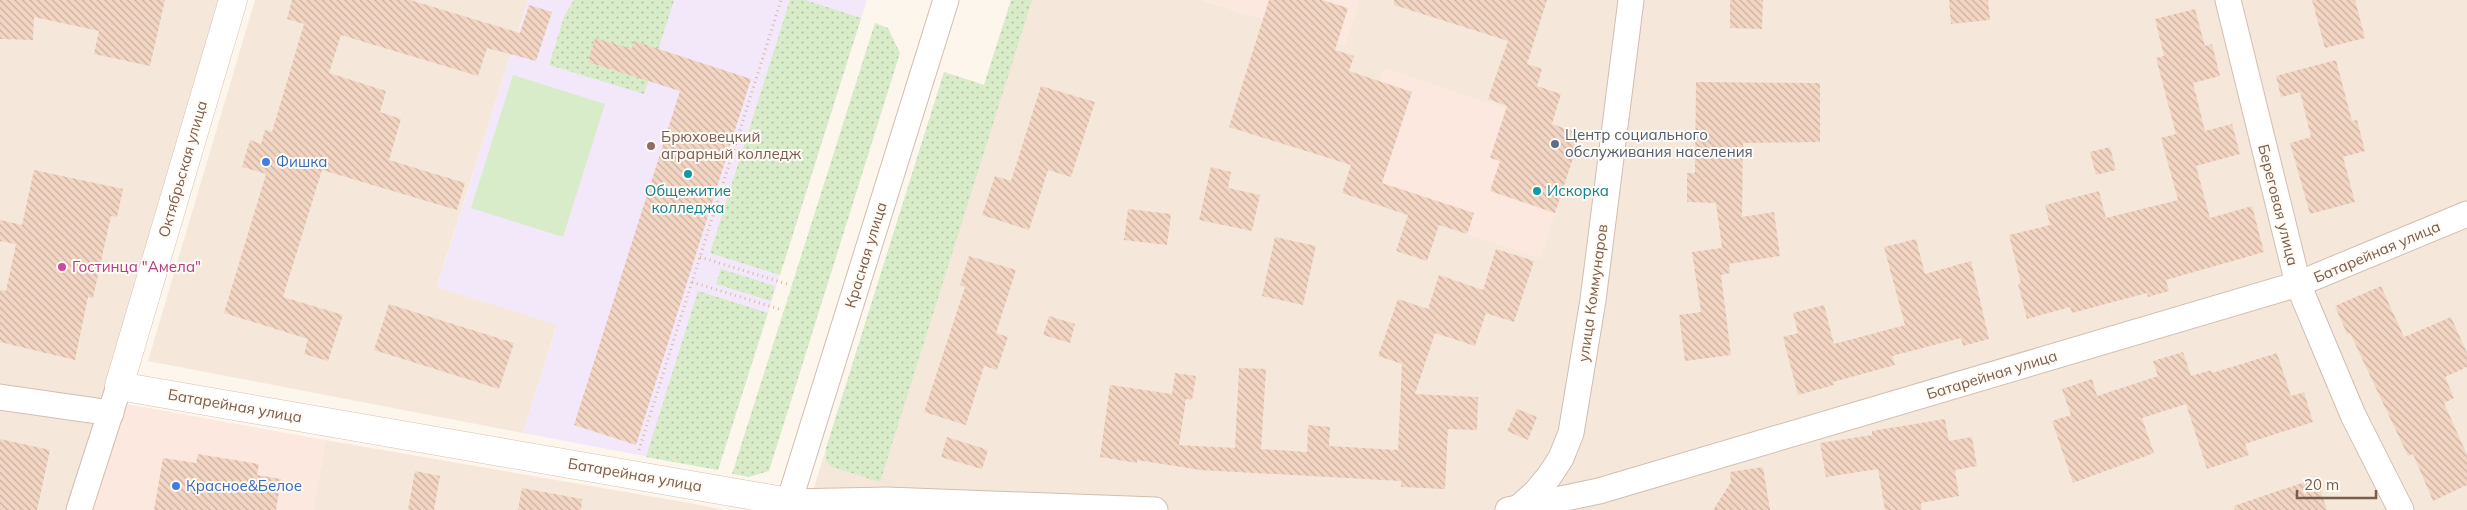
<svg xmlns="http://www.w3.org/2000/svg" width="2467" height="510" viewBox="0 0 2467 510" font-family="Mulish,sans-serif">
  <defs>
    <pattern id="grass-dots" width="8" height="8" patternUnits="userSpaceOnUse" patternTransform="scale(1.25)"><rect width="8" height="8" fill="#d8ecc9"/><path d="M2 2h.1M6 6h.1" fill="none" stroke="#b4c2a5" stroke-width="1.8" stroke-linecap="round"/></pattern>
    <pattern id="building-back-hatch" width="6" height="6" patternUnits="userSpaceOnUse" patternTransform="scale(1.25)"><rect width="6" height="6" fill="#f3d5c3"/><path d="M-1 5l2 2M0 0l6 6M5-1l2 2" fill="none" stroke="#cab0a1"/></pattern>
  </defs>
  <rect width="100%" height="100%" fill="#fdf6ec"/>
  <g fill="#f5e8da">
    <path d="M0,0h219l-118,400 -101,-15z"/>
    <path d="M255,0h273l-91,286 120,38 -34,109 -375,-72z"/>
    <path d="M1011,0h191l143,45 14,-45h1108v510h-1660l137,-438 40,13z"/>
    <path d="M0,410l119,18 -26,82h-93z"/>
    <path d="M325,440l376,65 21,5h-409z"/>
  </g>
  <g fill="#fde8e0">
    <path d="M1202,0h157l-14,45z"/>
    <path d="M1384,68l197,66 -41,124 -198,-65z"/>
    <path d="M126,404l199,36 -12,70h-220z"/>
  </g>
  <path fill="#f3e8fa" d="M528,0h339l-149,470 -195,-37 34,-108 -120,-38z"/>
  <g fill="url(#grass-dots)">
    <path d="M574,0h100l-30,94 -95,-29 16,-51z"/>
    <path d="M790,0h15l56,18 -81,257 -70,-22z"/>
    <path d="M1011,0h21l-152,482 -48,-15 -6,-6v-13l118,-376 40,13z"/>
    <path d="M875,23l13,5 12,25 -131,418 -20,6 -17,-3z"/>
    <path d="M721,269l54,17 -4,15 -55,-17z"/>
    <path d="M698,291l70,22 -50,157 -72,-13z"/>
  </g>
  <path fill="#d8ecc9" d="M513,75l92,29 -42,133 -92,-29z"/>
  <g fill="url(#building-back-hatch)">
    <path d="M0,0h165l-15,66 -56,-12 5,-23 -65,-14 -1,23 -33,-1z"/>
    <path d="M292,0h118l110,33 9,-28 23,7 -16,49 -49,-13 -9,28 -137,-41 -12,38 57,18 -6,21 21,7 -12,41 76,23 -8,27 -135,-40 -39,127 60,18 -15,46 -24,-7 4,-15 -84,-26 42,-139 -24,-7 8,-27 11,4 4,-14 7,2 32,-108 -17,-5z"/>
    <path d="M1269,0h53l26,8 -13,42 19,6 -5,15 63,21 -30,91 92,30 -7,21 -28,-9 -12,36 -31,-10 12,-36 -66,-22 9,-28 -122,-38z"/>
    <path d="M1394,0h153l-20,64 15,5 -5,17 24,8 -9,30 29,10 -26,79 -65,-22 10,-30 -10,-3 17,-52 -19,-7 20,-58 -114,-36z"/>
    <path d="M1730,0h33l-1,29 -32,-1z"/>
    <path d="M1949,0h39l2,20 -39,4z"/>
    <path d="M2312,0h43l10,38 -40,10z"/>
    <path d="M2195,9l10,37 7,-2 8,32 -27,7 12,48 27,-7 8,30 -44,12 14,52 42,-12 12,46 -98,28 3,11 -21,6 -1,-4 -75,20 -2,-6 -43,12 -9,-35 3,-1 -12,-48 41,-10 -5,-20 54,-14 7,27 72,-18 -17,-62 15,-4 -20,-76 8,-2 -9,-37z"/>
    <path d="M595,38l37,11 2,-8 117,38 -115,366 -62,-20 106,-334 -92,-29z"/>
    <path d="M2336,60l16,61 5,-1 8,31 -22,6 12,45 -45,12 -20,-71 21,-6 -11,-45 -19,5 -5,-21z"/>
    <path d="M1696,82l124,1v59l-77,1 -1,74 32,-5 6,44 -51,8 1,9 -9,2 10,80 -46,6 -6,-46 22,-3 -9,-60 30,-4 -6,-45 -29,-1v-29h8z"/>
    <path d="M1041,86l54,16 -24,75 -23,-7 -19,60 -47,-15 13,-39 16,5z"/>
    <path d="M2110,147l6,23 -20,5 -6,-23z"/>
    <path d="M1211,167l20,5 -3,16 32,7 -8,36 -53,-11z"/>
    <path d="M34,170l89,19 -6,28 -6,-1 -18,82 -5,-1 -13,63 -75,-18v-52l6,1 10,-47 -16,-3v-21l22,5z"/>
    <path d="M1128,209l43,5 -4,31 -43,-5z"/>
    <path d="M1275,237l41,9 -13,59 -41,-9z"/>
    <path d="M1916,239l9,35 46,-13 18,78 -26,7 -2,-8 -69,18 3,9 -62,17 1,3 -36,10 -15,-58 15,-4 -5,-20 31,-8 10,39 71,-19 -21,-78z"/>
    <path d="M1496,249l38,12 -20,61 -28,-9 -11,33 -40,-13 -20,61 63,3 -1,33 -29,-1 -3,60 -44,-2v-6l-201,-11 -63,-10v3l-37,-6 10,-72 62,9 3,-21 21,3 -4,24 -6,-1 -7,46 56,3 4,-80 27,1 -5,80 46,3 1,-27 22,2 -1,19 69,4 4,-86 -24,-8 20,-57 30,10 11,-34 44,15z"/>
    <path d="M969,256l47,14 -20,63 12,4 -11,33 -13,-4 -18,59 -42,-13 41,-125 -5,-2z"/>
    <path d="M2381,286l23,51 47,-20 16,36v14l-22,10 9,21 -10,5 23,52v30l-34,16 -20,-47 -5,2 -58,-123 -3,1 -12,-28z"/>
    <path d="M389,304l125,39 -15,46 -125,-39z"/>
    <path d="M1049,316l26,8 -5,19 -27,-8z"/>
    <path d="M2183,352l8,24 20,-6 1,3 65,-20 14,43 13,-4 9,30 -68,22 4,11 -42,14 -21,-65 -44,14 12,35 -81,30 -21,-62 19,-6 -9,-26 30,-10 5,17 61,-20 -5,-15z"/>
    <path d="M1517,409l20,8 -9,23 -21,-9z"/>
    <path d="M1945,419l4,22 23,-4 5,29 -22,4 4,26 -38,7 1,7h-37l-7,-41 -52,8 -6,-34 52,-8v-4z"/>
    <path d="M947,437l41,13 -6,19 -41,-12z"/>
    <path d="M0,439l50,11 -13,60h-37z"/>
    <path d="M198,454l61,10 -2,11 24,4 -5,31h-122l9,-52 33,5z"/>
    <path d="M1763,467l7,43h-57l18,-28 -1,-10z"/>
    <path d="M415,471l25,5 -6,34h-26z"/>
    <path d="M2316,478l11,32h-92l-1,-4z"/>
    <path d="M522,488l60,11 -1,11h-63z"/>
  </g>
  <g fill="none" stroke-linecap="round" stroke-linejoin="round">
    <defs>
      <g id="street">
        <path d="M946,0l-157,502 98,-2 268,10"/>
        <path d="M2228,0l70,284 55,131 48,95"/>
        <path d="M0,397l111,16"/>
        <path d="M1518,508l18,-16 14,-17 11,-17 10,-25 22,-133 38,-300"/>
        <path d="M79,510l40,-124"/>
        <path d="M1508,510l91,-19 699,-207 169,-70"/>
      </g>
      <path id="secondary" d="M233,0l-114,386 670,116 -3,8"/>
    </defs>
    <use href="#street" stroke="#d1beb0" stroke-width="27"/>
    <use href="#secondary" stroke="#d6c0b0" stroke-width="29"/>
    <g stroke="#d9b8a5" stroke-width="3" stroke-dasharray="1 4" stroke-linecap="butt">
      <path d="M700,257l87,27"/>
      <path d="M692,282l87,27"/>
      <path d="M639,450l142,-450"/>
    </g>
    <use href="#street" stroke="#fff" stroke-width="25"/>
    <use href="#secondary" stroke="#fff" stroke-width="28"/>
  </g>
  <circle fill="#5c6f8a" stroke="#fffaf3" stroke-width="2" cx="1555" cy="144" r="5"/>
  <circle fill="#8d6e63" stroke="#fffaf3" stroke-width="2" cx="651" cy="146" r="5"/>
  <g fill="#3f7fe0" stroke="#fffaf3" stroke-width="2">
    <circle cx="266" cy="162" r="5"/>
    <circle cx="176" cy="486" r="5"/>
  </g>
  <g fill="#0f9aa8" stroke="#fffaf3" stroke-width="2">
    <circle cx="688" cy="174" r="5"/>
    <circle cx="1537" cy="191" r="5"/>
  </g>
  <circle fill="#d1479c" stroke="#fffaf3" stroke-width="2" cx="62" cy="267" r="5"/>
  <g text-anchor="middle" stroke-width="4" stroke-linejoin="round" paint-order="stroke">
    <g font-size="15" fill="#4e5e75" stroke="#fffaf3" text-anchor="start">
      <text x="1565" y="140">Центр социального<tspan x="1565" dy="17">обслуживания населения</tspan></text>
    </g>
    <g font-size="15" fill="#785e54" stroke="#fffaf3" text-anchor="start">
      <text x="661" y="142">Брюховецкий<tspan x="661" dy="17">аграрный колледж</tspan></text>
    </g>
    <g font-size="15" fill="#366cbe" stroke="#fffaf3" text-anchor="start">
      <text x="276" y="167">Фишка</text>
      <text x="186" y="491">Красное&amp;Белое</text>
    </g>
    <g font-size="15" fill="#7a5c4d" stroke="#fffaf3">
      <text transform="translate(183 169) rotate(-74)" y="5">Октябрьская улица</text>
      <text transform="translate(2278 205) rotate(76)" y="5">Береговая улица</text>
      <text transform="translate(2377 252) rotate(-23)" y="5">Батарейная улица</text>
      <text transform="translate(866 255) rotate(-73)" y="5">Красная улица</text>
      <text transform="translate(1593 293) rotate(-82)" y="5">улица Коммунаров</text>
      <text transform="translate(1992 375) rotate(-17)" y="5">Батарейная улица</text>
      <text transform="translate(235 406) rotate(10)" y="5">Батарейная улица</text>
      <text transform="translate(635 475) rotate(10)" y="5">Батарейная улица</text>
    </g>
    <g font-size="15" fill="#0d838f" stroke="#fffaf3">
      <text x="688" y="196">Общежитие<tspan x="688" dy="17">колледжа</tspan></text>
      <text x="1547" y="196" text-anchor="start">Искорка</text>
    </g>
    <g font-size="15" fill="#b23c85" stroke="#fffaf3" text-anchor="start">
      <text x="72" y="272">Гостинца "Амела"</text>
    </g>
  </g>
  <path d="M2297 490v8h79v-8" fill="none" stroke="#7a5c4d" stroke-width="2.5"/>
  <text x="2304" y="490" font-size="15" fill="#7a5c4d" stroke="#fffaf3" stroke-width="4" paint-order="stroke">20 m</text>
</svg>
